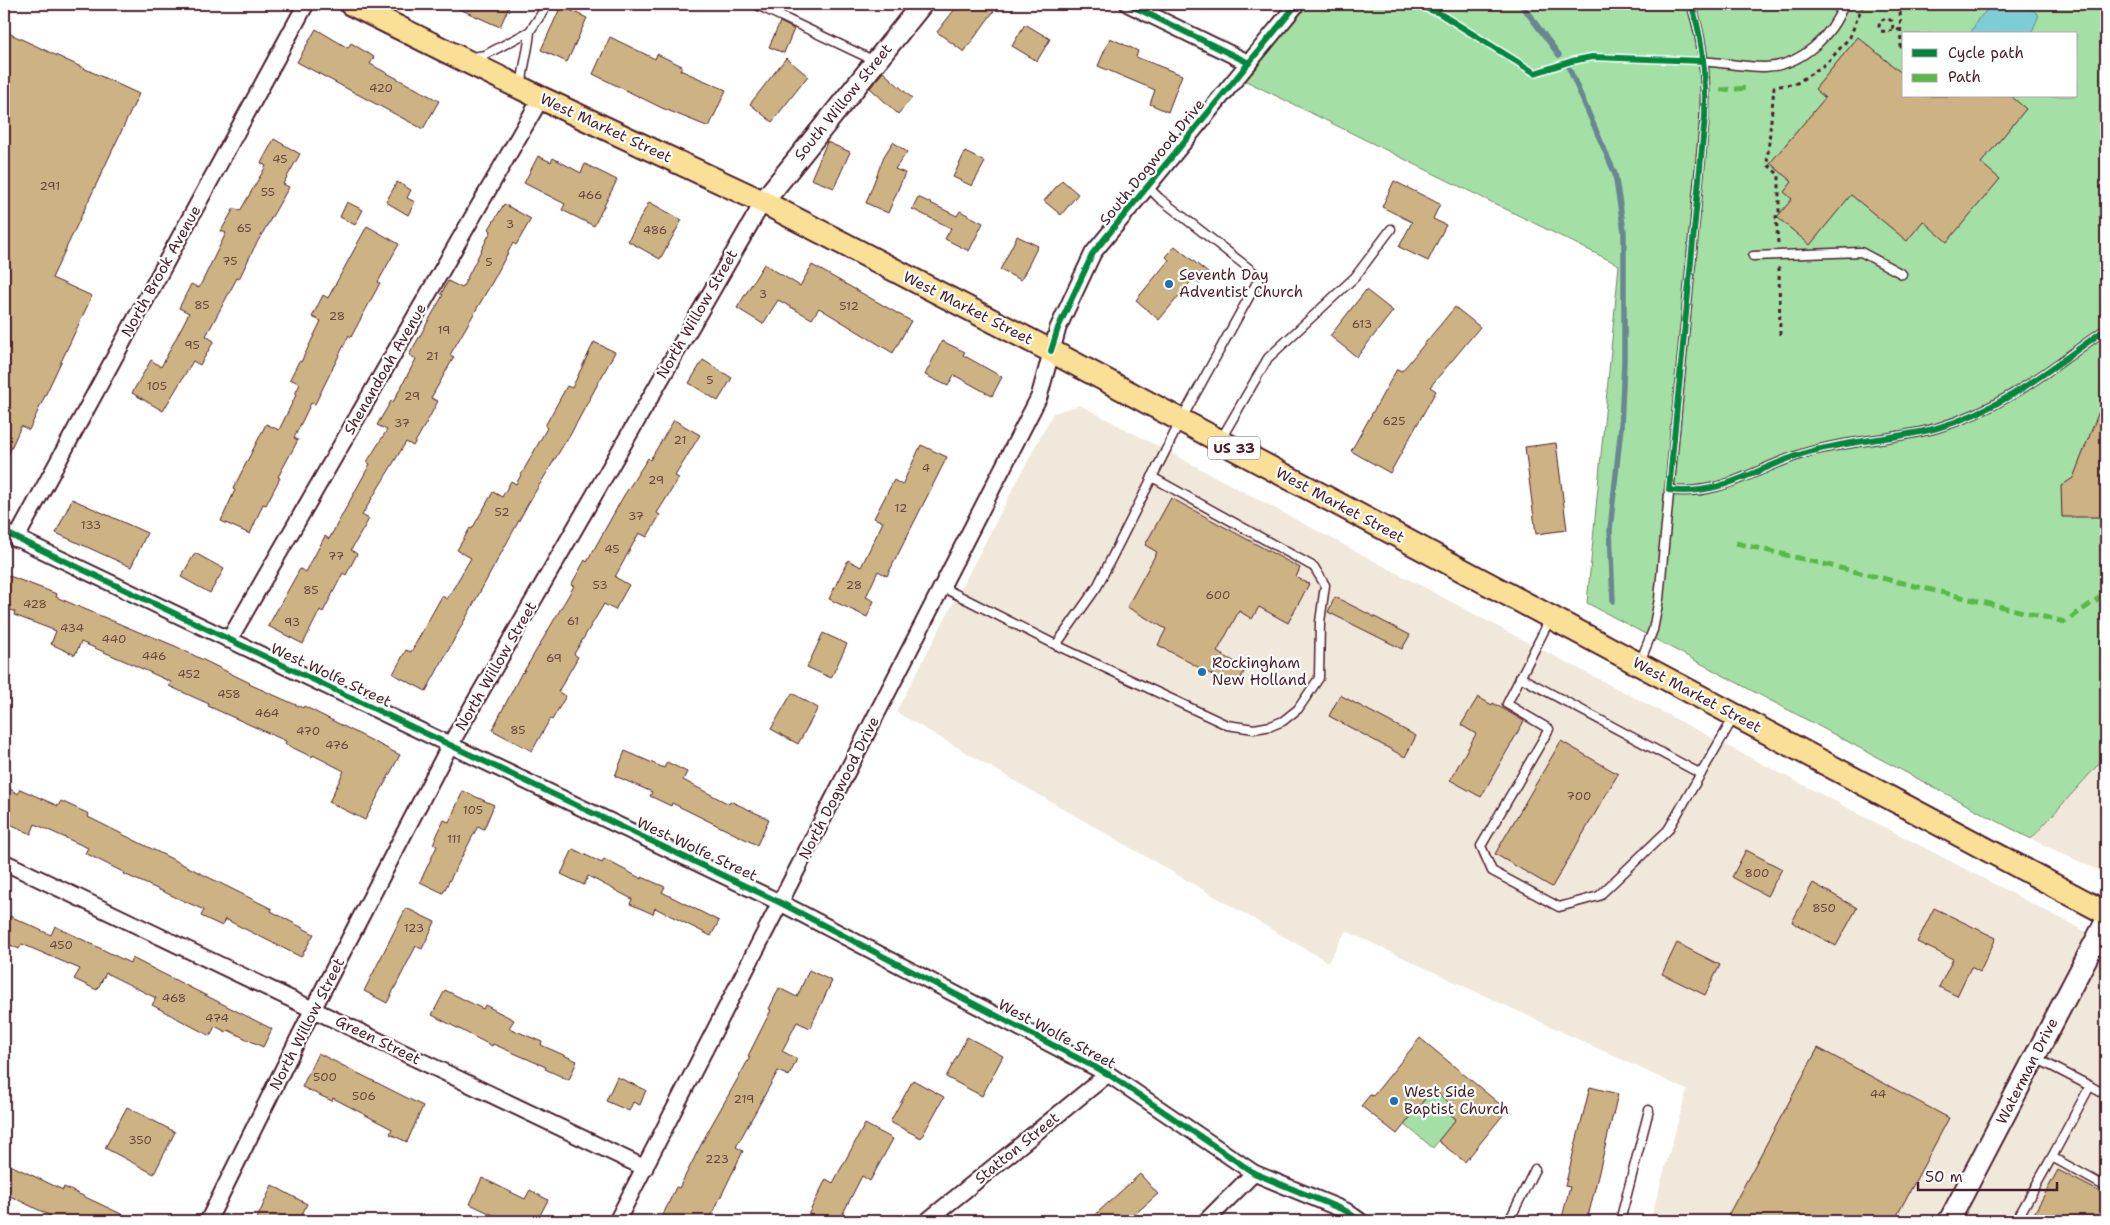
<svg xmlns="http://www.w3.org/2000/svg" width="2110" height="1225" viewBox="0 0 2110 1225" font-family="'Shantell Sans',sans-serif">
  <rect width="100%" height="100%" fill="#fff"/>
  <filter id="ink" filterUnits="userSpaceOnUse"><feTurbulence type="fractalNoise" baseFrequency=".02" numOctaves="2"/><feDisplacementMap in="SourceGraphic" scale="10" xChannelSelector="R" yChannelSelector="G"/><feConvolveMatrix kernelMatrix="1 2 1 2 8 2 1 2 1" color-interpolation-filters="sRGB"/></filter>
  <g filter="url(#ink)">
    <g fill="#f0e8da">
      <path d="M1080,405l428,227 598,310v279h-456l37,-131 -341,-159 -18,31 -432,-250 157,-299z"/>
      <path d="M2106,756v118l-75,-35z"/>
    </g>
    <g fill="#a4e0a6" stroke="#778068" fill-rule="evenodd">
      <path d="M1301,4h805v752l-75,83 -444,-236 32,-338 -381,-188zM1904,34h172v62h-172z"/>
      <path d="M1437,1084l18,24 -5,6 6,5 -23,29 -29,-24z"/>
    </g>
    <path fill="#7ccdd5" stroke="#688791" d="M1993,4h32l14,11 -8,19h-61l8,-15z"/>
    <g fill="none" stroke-linecap="round" stroke-linejoin="round">
      <g stroke="#688791" stroke-width="5.5">
        <path d="M1521,4l38,51"/>
        <path d="M1569,68l46,106 9,57v130l-3,66 -11,103 3,71"/>
      </g>
    </g>
    <g fill="#cdb383" stroke="#4a1f2b">
      <path d="M448,4h62l-10,23z"/>
      <path d="M959,4h40l-35,48 -27,-20z"/>
      <path d="M561,6l26,12 -20,44 -26,-12z"/>
      <path d="M780,22l14,7 -10,24 -15,-6z"/>
      <path d="M1025,24l25,15 -13,22 -25,-15z"/>
      <path d="M316,29l32,19 3,-5 23,14 -4,7 69,37 -16,28 -126,-67z"/>
      <path d="M4,31l135,63 -87,184 40,18 -63,134 -8,-4 -17,38z"/>
      <path d="M610,37l45,22 2,-5 25,12 -2,4 46,20 -17,37 -47,-19 -69,-34z"/>
      <path d="M1858,37l46,38v21h107l15,13 -45,54 19,16 -53,63 -24,-21 -16,20 -56,-46 -41,50 -33,-28 15,-18 -8,-7 8,-10 -22,-19 55,-65 -10,-9z"/>
      <path d="M1110,38l28,13 -2,6 46,18 -14,37 -18,-8 5,-14 -57,-24z"/>
      <path d="M786,58l22,18 -36,46 -22,-18z"/>
      <path d="M883,72l29,26 -14,16 -28,-26z"/>
      <path d="M274,139l26,15 -17,30 6,3 -35,61 -15,31 -2,-1 -31,58 8,5 -14,24 -7,-4 -30,50 -31,-18 19,-33 10,7 28,-54 -10,-5 12,-24 8,4 27,-55 -5,-2 13,-23 6,3 26,-45 -5,-3z"/>
      <path d="M827,142l23,10 -16,36 -23,-9z"/>
      <path d="M893,142l14,10 -12,17 10,4 -17,40 -22,-10 18,-47z"/>
      <path d="M965,152l20,10 -13,24 -19,-9z"/>
      <path d="M538,156l13,6 2,-4 28,15 4,-9 32,16 -23,46 -32,-16 3,-6 -41,-21z"/>
      <path d="M1062,180l16,14 -17,21 -17,-14z"/>
      <path d="M1394,181l46,23 -7,15 13,6 -18,36 -29,-14 13,-25 -30,-15z"/>
      <path d="M397,182l14,8 -4,8 8,4 -7,13 -22,-13z"/>
      <path d="M918,197l39,19 3,-5 23,12 -14,28 -24,-12 6,-11 -39,-19z"/>
      <path d="M347,202l16,8 -8,15 -15,-8z"/>
      <path d="M649,202l33,18 -22,39 -32,-18z"/>
      <path d="M504,204l27,15 -15,26 -3,-2 -19,36 -44,76 4,2 -23,41 7,3 -9,17 -16,28 -7,-4 -44,73 7,4 -18,31 6,4 -11,21 -3,-2 -20,39 -3,-2 -17,34 -35,-18 32,-57 6,3 19,-36 4,3 41,-75 -3,-2 20,-32 -10,-5 14,-24 2,1 23,-43 -7,-4 34,-60 -2,-1 7,-13 14,7 29,-57 -2,-2z"/>
      <path d="M367,226l32,18 -21,38 2,1 -29,54 -2,-2 -34,69 -4,-1 -17,35 4,2 -20,37 2,1 -14,27 -3,-1 -13,30 -29,-13 14,-31 -2,-1 33,-65 13,6 17,-35 -1,-1 5,-10 -10,-5 9,-18 2,1 20,-41 -9,-4 11,-22 5,3z"/>
      <path d="M1017,236l21,10 -17,34 -21,-10z"/>
      <path d="M1175,246l33,27 -8,11 -7,-5 -34,41 -23,-20 33,-40 -3,-3z"/>
      <path d="M764,264l36,22 12,-21 99,56 -18,32 -74,-45 -7,11 -34,-19 -15,24 -26,-16z"/>
      <path d="M1366,290l27,21 -36,46 -27,-21z"/>
      <path d="M1455,307l25,20 -50,60 6,4 -46,82 -39,-22 46,-82 5,2z"/>
      <path d="M942,341l23,11 -2,3 39,22 -10,19 -38,-21 -6,11 -23,-11z"/>
      <path d="M594,342l21,10 -47,87h-1l-39,65 -102,187 -33,-17 13,-24 5,2 31,-56 5,3 24,-41 -14,-8 13,-22 2,1 21,-37 9,5 9,-16 5,3 31,-56 -2,-2 22,-40 5,2z"/>
      <path d="M703,360l29,18 -14,23 -29,-18z"/>
      <path d="M2105,396l1,89 -2,32h-42l-1,-31 12,-8z"/>
      <path d="M674,420l26,15 -25,41 4,2 -22,35 3,2 -13,22 -8,-4 -24,44 14,8 -14,25 -11,-6 -30,50 4,3 -20,35 8,4 -14,24 -2,-1 -18,32 -40,-21 30,-58 1,1 51,-87 -3,-1 14,-25 2,2 36,-65 25,-39 2,2z"/>
      <path d="M1556,443l11,87 -31,4 -11,-87z"/>
      <path d="M921,445l26,12 -60,119 -9,-5 -12,26 8,4 -7,16 -38,-18 19,-39 13,7 22,-45 -9,-4 20,-38 8,5z"/>
      <path d="M1171,498l129,70 -4,9 13,7 -21,39 -29,-16 -7,12 -13,-8 -22,41 29,16 -10,20 -78,-43 8,-16 -39,-22 30,-55 -12,-7z"/>
      <path d="M72,499l75,34 -16,34 -75,-34z"/>
      <path d="M195,553l29,16 -14,24 -29,-16z"/>
      <path d="M4,574l53,20 -1,3 90,38v-1l29,12 75,37 -1,1 54,24 1,-2 96,49 -35,65 -36,-18 15,-31 -31,-16 -1,2 -27,-13 1,-3 -78,-35 1,-2 -40,-18 2,-4 -37,-17 -53,-23 -6,13 -24,-11 5,-13 -42,-16 1,-3 -11,-5z"/>
      <path d="M1335,597l75,38 -8,14 -74,-37z"/>
      <path d="M823,633l24,11 -16,34 -24,-11z"/>
      <path d="M792,693l26,15 -20,36 -27,-15z"/>
      <path d="M1340,695l76,41 -11,21 -76,-41z"/>
      <path d="M1478,697l14,8 1,-2 31,18 -43,76 -31,-17 26,-46 -15,-9z"/>
      <path d="M1561,741l57,33 -66,113 -57,-33z"/>
      <path d="M625,751l39,17 3,-6 20,10 -4,8 46,24 1,-3 39,18 -12,26 -85,-42 -1,3 -21,-10 2,-4 -37,-16z"/>
      <path d="M4,785l14,9 2,-5 38,17 3,-5 28,13 -1,3 184,92 -1,2 43,23 -13,23 -76,-38 -3,7 -21,-10 3,-6 -80,-36 1,-1 -40,-20 3,-5 -53,-24 -4,10 -27,-13z"/>
      <path d="M463,791l31,14 -10,24 -6,-3 -35,67 -23,-11 17,-36 -4,-2 11,-24 5,2z"/>
      <path d="M573,849l29,14 2,-4 38,20v-2l23,10 -3,5 57,29 -8,15 -56,-28 -2,6 -23,-10 2,-5 -44,-23 -4,9 -23,-11z"/>
      <path d="M1746,850l36,19 -15,27 -35,-19z"/>
      <path d="M1813,883l44,25 -21,38 -44,-24z"/>
      <path d="M406,908l29,14 -13,27 -6,-3 -29,57 -23,-12z"/>
      <path d="M1934,908l62,30 -16,34 -9,-5 -14,29 -18,-9 14,-28 -36,-17z"/>
      <path d="M10,916l41,19 4,-9 75,37 2,-5 140,71 -9,18 -35,-17 -2,2 -11,-6 -5,10 -58,-31 4,-7 -50,-25 -9,17 -23,-11 6,-10 -58,-25 -3,5 -15,-7v-13z"/>
      <path d="M1677,943l43,22 -15,30 -43,-21z"/>
      <path d="M809,970l23,11 -22,47 -13,-6 -15,29 15,8 -8,17 -11,-5 -42,76 7,4 -34,70h-49l16,-34 3,1 28,-55 43,-76 -2,-1 23,-46 -2,-1 10,-21 18,9z"/>
      <path d="M445,990l38,19 2,-4 29,15 -5,8 33,14 -1,3 36,16 -8,19 -24,-11 1,-2 -53,-23 -1,2 -60,-31z"/>
      <path d="M967,1037l36,19 -21,40 -36,-19z"/>
      <path d="M1420,1038l87,72 -42,52 -27,-21 18,-22 -6,-5 5,-6 -22,-19 -36,45 -36,-28 9,-11 3,1z"/>
      <path d="M1818,1048l131,70 -55,103h-169z"/>
      <path d="M318,1053l105,53 -16,36 -17,-8 2,-5 -59,-31 -1,3 -30,-14z"/>
      <path d="M617,1077l29,13 -6,15 -7,-3 -4,9 -23,-10z"/>
      <path d="M913,1080l31,17 -23,41 -31,-16z"/>
      <path d="M1590,1087l28,7 -31,127h-26l9,-34 -5,-1z"/>
      <path d="M127,1107l48,25 -21,42 -49,-26z"/>
      <path d="M865,1124l28,15 -23,42 -8,-5 -23,45h-34l21,-42 7,4z"/>
      <path d="M4,1162l59,28 1,-3 72,34h-88l3,-5 -47,-23z"/>
      <path d="M2058,1170l48,25v26h-76z"/>
      <path d="M1140,1174l18,20 -31,27h-39z"/>
      <path d="M482,1178l43,21 5,-9 18,10 -11,21h-31l-36,-17z"/>
      <path d="M272,1185l35,19 -8,17h-43z"/>
    </g>
    <g fill="none" stroke-linecap="round" stroke-linejoin="round">
      <defs>
        <g id="lane">
          <path d="M755,4l120,57"/>
          <path d="M530,31l18,-27"/>
          <path d="M473,57l12,-2 45,-24c-1,19 -8,36 -8,56"/>
          <path d="M1703,61c20,2 42,6 62,6 36,-1 67,-31 79,-63"/>
          <path d="M1753,256l108,-4 41,22"/>
          <path d="M1221,439l47,-81 87,-81 36,-48"/>
          <path d="M1669,490c50,7 88,-22 133,-36 44,-14 91,-14 135,-26 68,-20 113,-59 169,-99"/>
          <path d="M942,587l114,58 171,80 27,4 17,-3 12,-5 15,-12 21,-31 1,-56 5,-37 -11,-18 -162,-90"/>
          <path d="M1550,619l-43,85 42,25 -68,117 11,25 67,36 40,-11 69,-66 66,-113"/>
          <path d="M1056,645l41,-58 84,-167 79,-143 -101,-79 -11,-11"/>
          <path d="M1640,662l13,-32 6,-31 45,-474c3,-41 0,-82 -13,-121"/>
          <path d="M1520,677l181,97"/>
          <path d="M2034,1057l56,29 -38,71"/>
          <path d="M2090,1086l16,9"/>
          <path d="M1509,1221l26,-52"/>
          <path d="M1620,1221l29,-111"/>
          <path d="M2016,1221l36,-64 54,30"/>
        </g>
        <g id="street">
          <path d="M1128,4l121,59"/>
          <path d="M4,532l777,371 327,171 146,99 92,38 14,10"/>
          <path d="M16,539l290,-535"/>
          <path d="M229,640l312,-542"/>
          <path d="M4,862l641,306"/>
          <path d="M208,1221l105,-212 137,-264 313,-543"/>
          <path d="M617,1221l422,-824 19,-69 35,-75 204,-249"/>
          <path d="M927,1221l181,-147"/>
          <path d="M1206,1221l48,-48"/>
        </g>
        <g id="secondary">
          <path d="M763,202l159,-198"/>
          <path d="M1949,1221l157,-300"/>
        </g>
        <path id="primary" d="M351,4l190,94 222,104 288,149 1055,562"/>
      </defs>
      <use href="#lane" stroke="#4a1f2b" stroke-width="11"/>
      <use href="#street" stroke="#4a1f2b" stroke-width="19"/>
      <use href="#secondary" stroke="#4a1f2b" stroke-width="24"/>
      <use href="#primary" stroke="#4a1f2b" stroke-width="26"/>
      <g stroke="#4a1f2b" stroke-width="3" stroke-dasharray="4 4" stroke-linecap="butt">
        <path d="M1316,4l17,3 26,-3"/>
        <path d="M1413,4l26,9 96,60 37,-12 20,-4 99,4"/>
        <path d="M1900,4l1,43 3,3"/>
        <path d="M1893,29l-1,-8 -6,-3 -6,3 -1,5 2,5c8,1 12,-2 20,-1"/>
        <path d="M1778,243l-2,-28 3,-3v-37l-12,-11 7,-77 23,-4 30,-20 23,-26 13,-33"/>
        <path d="M1779,267l1,69"/>
      </g>
      <use href="#lane" stroke="#fff" stroke-width="8"/>
      <use href="#street" stroke="#fff" stroke-width="15"/>
      <use href="#secondary" stroke="#fff" stroke-width="20"/>
      <use href="#primary" stroke="#fadf96" stroke-width="22"/>
      <g stroke="#58b947" stroke-width="5" stroke-dasharray="10 5" stroke-linecap="butt">
        <path d="M1720,90l29,-2"/>
        <path d="M1736,543l329,79 41,-29"/>
      </g>
      <defs>
        <g id="cycleway">
          <path d="M1128,4l121,59"/>
          <path d="M1413,4l26,9 96,60 37,-12 20,-4 111,4"/>
          <path d="M1691,4c13,36 15,75 14,113l-36,373c50,7 88,-22 133,-36 44,-14 91,-14 135,-26 68,-20 113,-59 169,-99"/>
          <path d="M1051,351l7,-23 35,-75 204,-249"/>
          <path d="M4,532l777,371 327,171 146,99 92,38 14,10"/>
        </g>
      </defs>
      <use href="#cycleway" stroke="#fff" stroke-width="9"/>
      <use href="#cycleway" stroke="#00873e" stroke-width="6"/>
    </g>
  </g>
  <g fill="#1f6fb2" stroke="#fff" stroke-width="2">
    <circle cx="1169" cy="284" r="5"/>
    <circle cx="1202" cy="672" r="5"/>
    <circle cx="1394" cy="1101" r="5"/>
  </g>
  <g text-anchor="middle" stroke-width="4.5" stroke-linejoin="round" paint-order="stroke">
    <g font-size="12" fill="#6b4441">
      <text x="381" y="92">420</text>
      <text x="280" y="163">45</text>
      <text x="50" y="190">291</text>
      <text x="268" y="196">55</text>
      <text x="590" y="199">466</text>
      <text x="510" y="228">3</text>
      <text x="244" y="232">65</text>
      <text x="655" y="234">486</text>
      <text x="230" y="265">75</text>
      <text x="489" y="266">5</text>
      <text x="763" y="298">3</text>
      <text x="202" y="309">85</text>
      <text x="849" y="310">512</text>
      <text x="337" y="320">28</text>
      <text x="1362" y="328">613</text>
      <text x="444" y="334">19</text>
      <text x="192" y="349">95</text>
      <text x="432" y="360">21</text>
      <text x="710" y="384">5</text>
      <text x="157" y="390">105</text>
      <text x="412" y="400">29</text>
      <text x="1394" y="425">625</text>
      <text x="402" y="427">37</text>
      <text x="680" y="444">21</text>
      <text x="926" y="472">4</text>
      <text x="656" y="484">29</text>
      <text x="901" y="512">12</text>
      <text x="502" y="516">52</text>
      <text x="636" y="520">37</text>
      <text x="91" y="529">133</text>
      <text x="612" y="553">45</text>
      <text x="336" y="560">77</text>
      <text x="600" y="589">53</text>
      <text x="854" y="589">28</text>
      <text x="311" y="594">85</text>
      <text x="1218" y="599">600</text>
      <text x="35" y="608">428</text>
      <text x="573" y="625">61</text>
      <text x="292" y="626">93</text>
      <text x="72" y="632">434</text>
      <text x="114" y="643">440</text>
      <text x="154" y="660">446</text>
      <text x="554" y="662">69</text>
      <text x="189" y="678">452</text>
      <text x="229" y="698">458</text>
      <text x="267" y="717">464</text>
      <text x="518" y="734">85</text>
      <text x="308" y="735">470</text>
      <text x="337" y="749">476</text>
      <text x="1579" y="800">700</text>
      <text x="473" y="814">105</text>
      <text x="454" y="843">111</text>
      <text x="1757" y="877">800</text>
      <text x="1824" y="912">850</text>
      <text x="414" y="932">123</text>
      <text x="61" y="949">450</text>
      <text x="174" y="1002">468</text>
      <text x="217" y="1022">474</text>
      <text x="325" y="1081">500</text>
      <text x="1878" y="1098">44</text>
      <text x="364" y="1100">506</text>
      <text x="744" y="1103">219</text>
      <text x="140" y="1144">350</text>
      <text x="717" y="1163">223</text>
    </g>
    <rect fill="#fff" stroke="#80626b" stroke-width="1" x="1208" y="436.5" width="52" height="23" rx="4"/>
    <g font-size="14" font-weight="bold" fill="#4a1f2b">
      <text x="1234" y="453">US 33</text>
    </g>
    <g font-size="15" fill="#4a1f2b" stroke="#fff">
      <text transform="translate(843 102) rotate(-51)" y="5">South Willow Street</text>
      <text transform="translate(606 128) rotate(25)" y="5">West Market Street</text>
      <text transform="translate(1152 162) rotate(-51)" y="5">South Dogwood Drive</text>
      <text transform="translate(161 271) rotate(-61)" y="5">North Brook Avenue</text>
      <text transform="translate(968 308) rotate(27)" y="5">West Market Street</text>
      <text transform="translate(697 314) rotate(-60)" y="5">North Willow Street</text>
      <text transform="translate(385 369) rotate(-60)" y="5">Shenandoah Avenue</text>
      <text transform="translate(1340 505) rotate(28)" y="5">West Market Street</text>
      <text transform="translate(496 666) rotate(-60)" y="5">North Willow Street</text>
      <text transform="translate(331 675) rotate(25)" y="5">West Wolfe Street</text>
      <text transform="translate(1697 695) rotate(28)" y="5">West Market Street</text>
      <text transform="translate(839 788) rotate(-63)" y="5">North Dogwood Drive</text>
      <text transform="translate(697 849) rotate(25)" y="5">West Wolfe Street</text>
      <text transform="translate(307 1024) rotate(-63)" y="5">North Willow Street</text>
      <text transform="translate(1057 1034) rotate(28)" y="5">West Wolfe Street</text>
      <text transform="translate(378 1040) rotate(26)" y="5">Green Street</text>
      <text transform="translate(2027 1071) rotate(-63)" y="5">Waterman Drive</text>
      <text transform="translate(1017 1148) rotate(-39)" y="5">Statton Street</text>
    </g>
    <g font-size="15" fill="#4a1f2b" stroke="#fff" text-anchor="start">
      <text x="1179" y="280">Seventh Day<tspan x="1179" dy="17">Adventist Church</tspan></text>
      <text x="1212" y="668">Rockingham<tspan x="1212" dy="17">New Holland</tspan></text>
      <text x="1404" y="1097">West Side<tspan x="1404" dy="17">Baptist Church</tspan></text>
    </g>
  </g>
  <rect width="2110" height="1225" fill="none" stroke="#fff" stroke-width="20"/>
  <rect x="10" y="10" width="2090" height="1205" fill="none" stroke="#4a1f2b" stroke-width="2" filter="url(#ink)"/>
  <rect x="1902" y="32" width="175" height="65" fill="#ffffff" stroke="#b7a5aa"/>
  <rect x="1912" y="49" width="25" height="8" fill="#00873e" stroke="#b7a5aa"/>
  <text x="1948" y="58" font-size="15" fill="#4a1f2b">Cycle path</text>
  <rect x="1912" y="74" width="25" height="8" fill="#58b947" stroke="#b7a5aa"/>
  <text x="1948" y="82" font-size="15" fill="#4a1f2b">Path</text>
  <path d="M1918 1182v8h139v-8" fill="none" stroke="#4a1f2b" stroke-width="2.5"/>
  <text x="1925" y="1182" font-size="15" fill="#4a1f2b" stroke="#ffffff" stroke-width="4" paint-order="stroke">50 m</text>
</svg>
